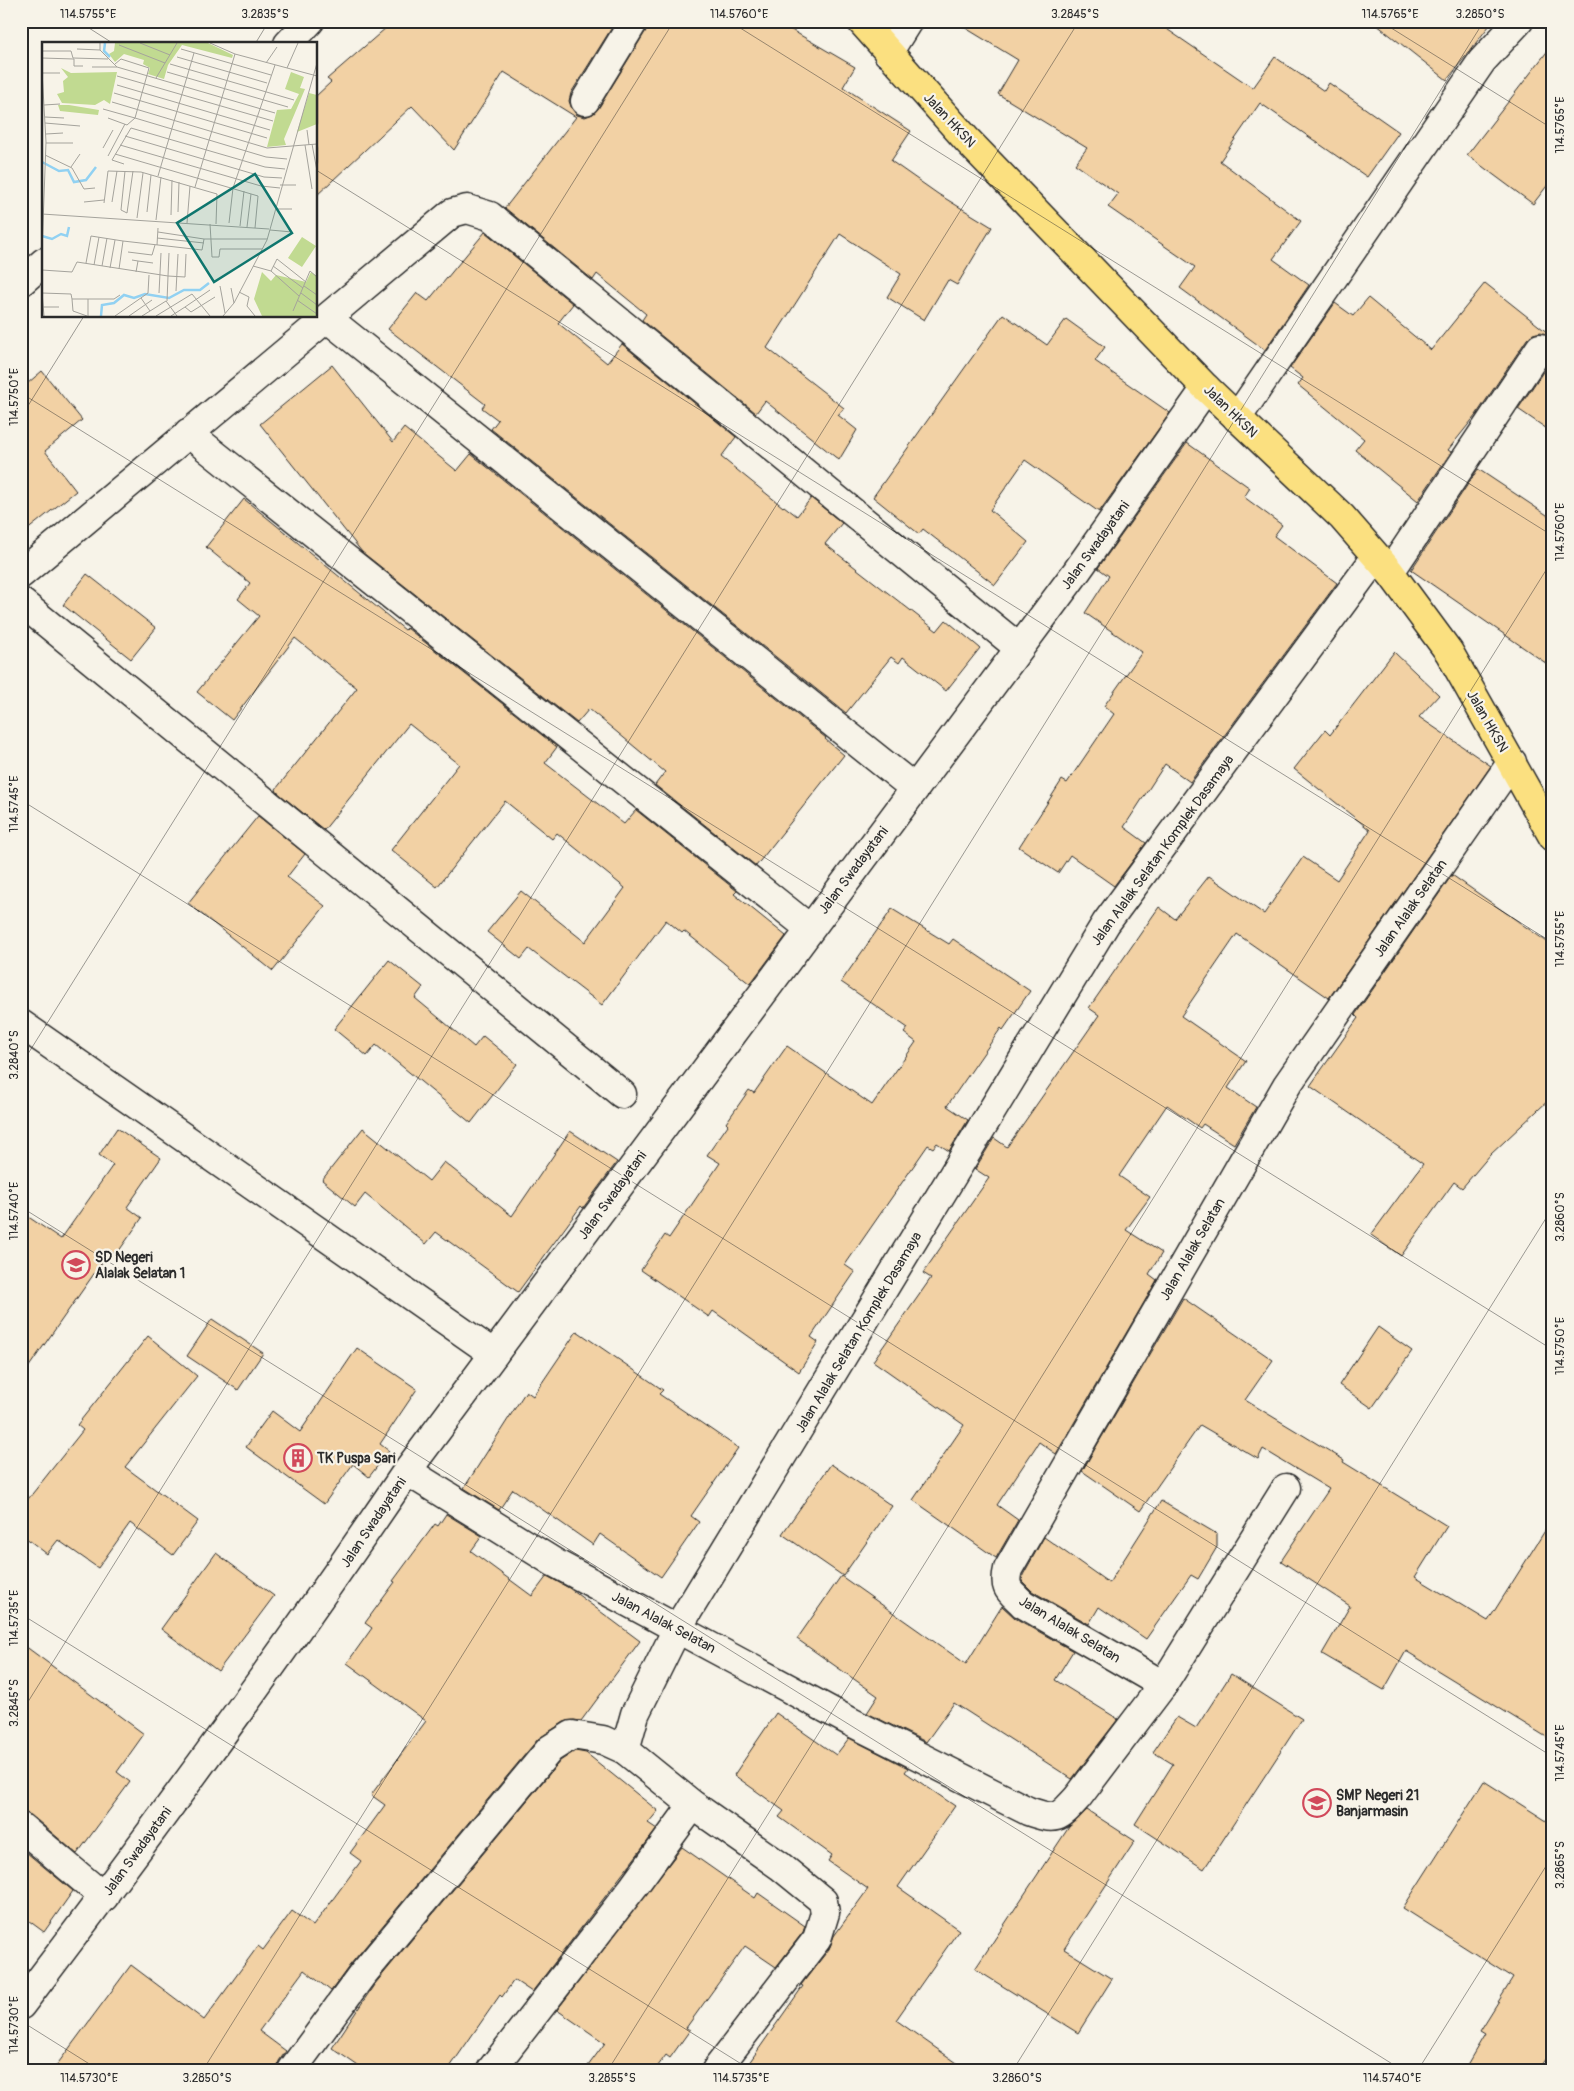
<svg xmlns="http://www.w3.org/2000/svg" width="1574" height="2091" viewBox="0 0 1574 2091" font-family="Pangolin,sans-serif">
  <rect width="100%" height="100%" fill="#f7f3e8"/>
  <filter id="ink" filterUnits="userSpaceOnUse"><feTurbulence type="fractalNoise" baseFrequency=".02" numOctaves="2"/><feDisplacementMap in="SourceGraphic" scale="10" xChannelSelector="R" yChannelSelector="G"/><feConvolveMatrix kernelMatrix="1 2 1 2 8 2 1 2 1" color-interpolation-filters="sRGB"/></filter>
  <g filter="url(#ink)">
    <g fill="#f2d1a4" stroke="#2b2b2b">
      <path d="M394,21h222l-45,72 -2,8 3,8 5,6 8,2 8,-3 5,-5 49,-80 3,-8h126l79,46 -12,20 68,44 -20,30 47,33 54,33 -35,58 -9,-5 -24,40 -37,-23 14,-23 -61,-40 -73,114 77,60 -6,7 19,15 -18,30 -74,-59 -9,12 -114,-93 4,-6 -49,-40 -4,6 -88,-72 71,-91 -72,-45 -50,78 -42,-44 -96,90v-100l15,-14 -4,-3z"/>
      <path d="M954,21h201l98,67 22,-31 49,34 5,-8 70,49 -32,45 -107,-74 -40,58 81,60 -28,38 36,26 -44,65 -85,-62 15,-21 -87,-60 10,-13 -43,-30 12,-16 -89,-54 20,-34z"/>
      <path d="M1372,21h121l-46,59z"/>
      <path d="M1553,44v134l-20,26 -66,-49z"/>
      <path d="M485,232l88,72 -15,19 49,40 15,-19 114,93 -15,20 62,50 1,-1 13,10 14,-18 31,25 -17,21 112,87 9,-11 34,28 -34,43 -43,-34 -4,6 -8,-6 -45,56 -355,-284 7,-9 -16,-12 3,-4 -97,-75 29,-36 11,8z"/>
      <path d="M1485,283l68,54v3l-5,-5 -7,-3 -8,2 -6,5 -51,76 -28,35 3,2 -33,49 -63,-51 9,-11 -66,-54 5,-7 -13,-10 45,-65 18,13 15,-18 63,52z"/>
      <path d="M1003,314l44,31 19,-26 39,28 -10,14 75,52 -71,99 -74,-52 -35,50 38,32 -33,43 -72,-56 -4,5 -46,-37z"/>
      <path d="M1553,357v76l-35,-24z"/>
      <path d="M332,365l61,77 11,-14 53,43 14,-17 355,284 -1,1 19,16 -88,111 -101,-81 10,-13 -76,-63 -12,14 -215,-171 -102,-128z"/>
      <path d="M42,371l40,49 -37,31 31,40 -55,44v-146z"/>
      <path d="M1187,443l63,45 -6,9 38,28 -8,11 63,47 -147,199 -25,-18 -41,63 22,16 -32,43 -44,-31 -12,18 -39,-26 43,-67 5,3 47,-69 -10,-8 38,-54 -57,-39 24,-37 -11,-8z"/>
      <path d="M1478,469l75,50v149l-142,-98z"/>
      <path d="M244,499l161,131 2,-2 150,119 -12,16 79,61 12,-14 101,81 -3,3 52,42 -36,48 -66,-53 -2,2 -16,-13 -64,85 -73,-56 -8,10 -34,-27 34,-41 64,51 40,-54 -68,-55 -5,6 -47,-38 -68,86 -46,-37 68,-86 -50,-40 -85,106 -47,-38 -1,-3 81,-101 -62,-50 -63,82 -35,-28 62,-76 -21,-17 12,-16 -44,-36z"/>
      <path d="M87,574l69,54 -25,31 -68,-54z"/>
      <path d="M1394,652l45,43 -20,22 72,49 -162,232 -92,-64 -56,82 65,45 -18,27 28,19 -22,37 -31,-20 -3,4 -33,-23 -48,71 31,21 -24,33 36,23 -13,21 8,6 -101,174 -17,-12 -42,63 21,15 -22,38 -83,-58 51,-75 -91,-64 58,-83 -8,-5 66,-95 -14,-9 19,-31 13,9 92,-132 -10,-7 70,-101 16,12 34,-43 55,38 39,-57 34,23 33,-50 -76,-61 31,-39 5,5z"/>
      <path d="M258,816l47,38 -18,23 38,29 -52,65 -85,-68z"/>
      <path d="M1452,875l101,71v150l-63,59 -28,33 -8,-6 -53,74 -30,-21 52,-71 -113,-78 48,-68 -3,-3z"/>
      <path d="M892,909l57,35 4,-5 77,52 -27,39 -2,-2 -54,78 21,14 -19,31 -12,-8 -4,5 -5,-3 -83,120 10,7 -44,65 7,5 -19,30 -86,-61 -4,6 -68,-47 24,-35 4,3 51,-75 -13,-8 21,-30 -2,-2 23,-33 5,3 33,-47 85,59 44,-63 -12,-9 4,-5 -67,-46z"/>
      <path d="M389,960l34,27 -8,11 59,49 9,-11 34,28 -46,59 -95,-78 -9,11 -33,-27z"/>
      <path d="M117,1128l44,30 -34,49 15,11 -26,37 -6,-4 -89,127v-166l40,27 52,-74 -14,-10z"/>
      <path d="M363,1128l66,53 15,-19 68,54 58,-85 47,31 -34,46 -2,-2 -63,86 -82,-60 -10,12 -61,-50 -10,13 -33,-27z"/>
      <path d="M1183,1298l90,62 -28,40 99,60 -1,2 104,64 -32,51 73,44 65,-103v223l-147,-90 -22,39 -62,-36 28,-48 -69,-45 48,-72 -66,-40 -5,10 -58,-34 -60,86 -58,-40z"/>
      <path d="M212,1319l51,34 -25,37 -51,-34z"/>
      <path d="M1378,1327l34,24 -40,57 -33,-23z"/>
      <path d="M577,1331l86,59 -4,4 79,54 -47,68 8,6 -38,55 -61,-43 -7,11 -80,-56 -14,21 -35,-22 62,-97 7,5z"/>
      <path d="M148,1336l49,40 -72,91 73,54 -25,34 -43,-32 -32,45 -40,-28 -11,14 -26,-20v-26l62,-78 -6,-5z"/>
      <path d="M357,1348l60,41 -37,55 9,7 -20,26 -16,-13 -29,40 -78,-57 26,-36 28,21z"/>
      <path d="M831,1464l61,42 -49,70 -61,-42z"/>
      <path d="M1161,1501l56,33v13l-19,32 -7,-4 -45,64 -47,-32 -10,17 -57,-33 -10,-10 1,-6 21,-38 65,46z"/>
      <path d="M446,1514l36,22 -11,15 61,45 15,-20 22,12 71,53 -59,80 -7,-1 -10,2 -26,17 -188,226 -19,26 -27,-21 -45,61 27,20 -7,10 -2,9h-224l78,-105 73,55 54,-74 5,4 29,-39 21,15 48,-65 -11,-8 35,-48 -14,-10 55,-74 -79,-58 25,-35 -7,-5 30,-41 -2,-1 42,-57 3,2z"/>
      <path d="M216,1553l58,43 -56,75 -57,-42z"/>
      <path d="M841,1576l125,88 36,-58 13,12 58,33 -18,29 63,39 -46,60 -118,-76 -28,39 -59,-29 11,-17 -81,-57z"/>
      <path d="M21,1643l123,91 -27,38 13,10 -53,72 -46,-39 -10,-3z"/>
      <path d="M1231,1674l71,45 -98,150 -69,-45 38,-60 -20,-12 24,-35 19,11z"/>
      <path d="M776,1713l60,42 13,-17 59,30 -3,4 50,34 -57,81 61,43 -63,90 71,50h-223l59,-84 -2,-1 28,-36 5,-13 34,-47 -40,-28 4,-6 -53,-38 5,-6 -50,-36z"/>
      <path d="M575,1751l11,2 72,58 -10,12 9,6 -125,163 -18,-12 -12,17 -2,-2 -52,75h-84l-32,-22 42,-63 186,-224z"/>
      <path d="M1484,1781l69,44v222l-15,23h-74l21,-36 -5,-3 33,-53 -110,-70z"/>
      <path d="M1087,1810l48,31 -71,108 48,30 -34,54 -103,-64 94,-142z"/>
      <path d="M682,1847l73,51 3,-5 47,33 -2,6 -27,35 -31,-21 -59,82 4,2 -20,28 -4,-3 -11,15h-70l20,-27 -48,-33z"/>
      <path d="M21,1848l52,43 -29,41 -23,-17z"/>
    </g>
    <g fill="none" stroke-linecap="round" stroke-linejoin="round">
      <defs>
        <g id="minor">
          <path d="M288,44l22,-23"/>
          <path d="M888,53l20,-32"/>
          <path d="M585,101l49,-80"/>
          <path d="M21,282l23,-20"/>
          <path d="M327,318l587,470"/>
          <path d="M1237,418l245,-357 37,-40"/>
          <path d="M188,433l621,495"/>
          <path d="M1390,572l150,-224"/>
          <path d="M21,574l431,-361 15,-4 23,7 529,432"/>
          <path d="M21,602l601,492"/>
          <path d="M21,1024l473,330"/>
          <path d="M407,1471l148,92 296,159 177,89c29,10 30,8 50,-14l85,-112 -140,-81c-13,-13 -20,-15 -15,-35l279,-484 225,-323"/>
          <path d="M1163,1685l123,-197"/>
          <path d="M625,1750l10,-36 42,-85 429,-706 270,-366"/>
          <path d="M21,1827l83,70"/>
          <path d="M21,2005c133,-175 263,-352 386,-534l670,-900 129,-183"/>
          <path d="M292,2070l70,-95 188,-226 22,-14 31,5 22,10 68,55 87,61 43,35 2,12 -8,26 -101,131"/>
          <path d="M491,2070l143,-184 59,-81"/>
        </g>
        <path id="primary" d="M861,21l106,119 239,248 136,129 48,55 59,80 104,185"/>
      </defs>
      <use href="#minor" stroke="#2b2b2b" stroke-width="31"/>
      <use href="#primary" stroke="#2b2b2b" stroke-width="31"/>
      <use href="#minor" stroke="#f7f3e8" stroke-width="28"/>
      <use href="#primary" stroke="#fbe080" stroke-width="28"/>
    </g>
  </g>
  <path fill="none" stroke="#2b2b2b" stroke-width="1" stroke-opacity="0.45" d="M78,21l36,23M729,21l824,515M1380,21l173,108M255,44l14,-23M316,170l1237,773M21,393l1532,957M21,417l63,-101M21,800l1532,957M21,1065l653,-1044M21,1207l1381,863M21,1614l730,456M21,1713l1058,-1692M21,2021l78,49M203,2070l1281,-2049M608,2070l945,-1511M1013,2070l540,-863M1418,2070l135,-215"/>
  <defs>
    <symbol id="school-ring" viewBox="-11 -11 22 22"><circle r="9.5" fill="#f7f3e8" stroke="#d1495b" stroke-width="1.5"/><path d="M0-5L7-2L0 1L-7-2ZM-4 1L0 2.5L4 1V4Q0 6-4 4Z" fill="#d1495b"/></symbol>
    <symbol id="building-ring" viewBox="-11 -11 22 22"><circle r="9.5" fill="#f7f3e8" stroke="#d1495b" stroke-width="1.5"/><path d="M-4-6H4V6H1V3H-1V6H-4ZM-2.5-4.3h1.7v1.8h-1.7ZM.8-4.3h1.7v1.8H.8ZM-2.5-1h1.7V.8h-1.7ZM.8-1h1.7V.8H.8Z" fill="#d1495b"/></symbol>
  </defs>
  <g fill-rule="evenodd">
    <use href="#school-ring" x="60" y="1249" width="32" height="32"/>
    <use href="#building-ring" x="282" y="1442" width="32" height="32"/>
    <use href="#school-ring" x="1301" y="1787" width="32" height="32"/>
  </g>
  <g text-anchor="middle" stroke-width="4.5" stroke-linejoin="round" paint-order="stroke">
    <g font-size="14" fill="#2b2b2b" stroke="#f7f3e8">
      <text transform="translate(950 120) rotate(47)" y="5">Jalan HKSN</text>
      <text transform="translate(1231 411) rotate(44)" y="5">Jalan HKSN</text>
      <text transform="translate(1095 545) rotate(-54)" y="5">Jalan Swadayatani</text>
      <text transform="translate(1488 721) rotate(60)" y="5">Jalan HKSN</text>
      <text transform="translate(1162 850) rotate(-54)" y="5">Jalan Alalak Selatan Komplek Dasamaya</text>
      <text transform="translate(853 870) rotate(-53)" y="5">Jalan Swadayatani</text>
      <text transform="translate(1410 908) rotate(-55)" y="5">Jalan Alalak Selatan</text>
      <text transform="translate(612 1195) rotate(-54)" y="5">Jalan Swadayatani</text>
      <text transform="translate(1192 1249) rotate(-60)" y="5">Jalan Alalak Selatan</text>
      <text transform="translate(858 1332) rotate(-59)" y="5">Jalan Alalak Selatan Komplek Dasamaya</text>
      <text transform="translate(373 1522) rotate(-56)" y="5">Jalan Swadayatani</text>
      <text transform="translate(664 1622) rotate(28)" y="5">Jalan Alalak Selatan</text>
      <text transform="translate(1070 1629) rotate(31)" y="5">Jalan Alalak Selatan</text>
      <text transform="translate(137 1851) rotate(-54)" y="5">Jalan Swadayatani</text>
    </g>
    <g font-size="14" font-weight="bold" fill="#2b2b2b" stroke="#f7f3e8" text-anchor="start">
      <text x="95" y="1262">SD Negeri<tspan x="95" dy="16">Alalak Selatan 1</tspan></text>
      <text x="317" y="1463">TK Puspa Sari</text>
      <text x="1336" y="1800">SMP Negeri 21<tspan x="1336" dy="16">Banjarmasin</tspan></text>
    </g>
  </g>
  <g transform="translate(42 42)">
    <rect width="275" height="275" fill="#f7f3e8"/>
    <path d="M73,1h93l25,12 -1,3 -50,-13 -14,20 -4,14 -16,-5 2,-6 -7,-4 1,-4 -20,-6 -9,8 -6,-8 5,-3zM19,26l10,5 46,-1 -7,32 -6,-4 -9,5 -33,-2 -5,-9 7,-2 -1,-11 5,-4zM249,30l13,5 -4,11 5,1 -21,50 2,6 -19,2 10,-37 14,-1 8,-15 -14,-5zM267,51l8,2v29l-20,8zM16,63h11l30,5 -1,5 -38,-4zM260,195l14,9 -14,21 -14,-9zM220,230l9,9 5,-6 30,7 5,-10 6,4v40h-55l-8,-17z" fill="#c1da91"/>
    <path fill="none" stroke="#91d1f2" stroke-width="2.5" d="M63,1l-1,8 6,6M0,120l17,9 9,-1 6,12 12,-2 10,-13M0,194l10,3 9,-5 6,2 2,-9M59,274l1,-11 12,-2 10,-8 10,3 11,-4 24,4 15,-8h16l9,-7"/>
    <path fill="none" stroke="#a5a39c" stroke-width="1" d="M58,1v7l17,17 158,46M98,1l30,12M168,1l25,11 82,22M77,3l46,18M35,7l23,1M139,7l90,26M0,9h29l2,7 35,1M135,15l90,26M0,16l32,1M32,17v7h9M224,21l11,-16M73,22l6,-5 28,9 -14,50M128,22l124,36M50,25h25M245,26l11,-25M0,29l4,71 -4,110M125,30l121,35M0,31h18M75,34l156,45M114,36l21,-35M75,43l153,45M72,51l153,45M70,60l155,46 50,-4M2,63l16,-1M61,67l32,9 -8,7 -19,-7M3,75l19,1M93,76l131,39 21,2M3,81l35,3M265,88l2,15M4,92l17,-1M83,94l139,41 18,1M4,101h27M270,102l5,27M78,103l141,41 19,2M263,103l7,44M61,106l10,-18M73,112l143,42 -3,32M3,113l27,13 12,21 11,-1M66,114l17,-32M82,122l-12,-4 19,-32 134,39 20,2M29,125l9,-13M83,129l-4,39 6,3 6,-42M116,134l36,-123M238,143h16M153,145l40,-133M42,160l20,-2M70,160l5,-31M62,161l4,-32 33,1 76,22 -1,30M234,167h16M105,170l4,-37M136,170l1,-30M0,172l227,15M129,173l1,-35M95,176l6,-45M114,178l5,-43M145,181l3,-37M187,181l4,-35 42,-123M168,182l2,33h7l1,-8h42M198,184l4,-35M205,185l4,-33M228,188l22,2M116,190l46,7M115,196l47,5M162,197h63M115,203l1,-17M86,210l24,3 3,-10M127,211l-1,23 17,1 1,-23M90,218l6,1 -2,11M96,219l15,2M44,221l5,-27 32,5M52,223l5,-28M60,224l5,-28M211,224l18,5 6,-12 29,23M231,224l30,22M68,226l5,-28M77,227l4,-28 79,9 2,-11M0,228l30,2 5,-10 91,14 -1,25M229,229l28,25M178,244l5,27M262,244l13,9M189,246l3,15M134,249l2,-37M0,250l2,24M197,250l10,5 -2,9 8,10M0,251l29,1 1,5M117,251l2,-40M259,251l16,12M99,256l9,13M255,258l20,14M1,265h16M143,265l25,-17M251,269l17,-40 7,6M45,274l-14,-5 -1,-12h16M46,274v-17h26l6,-4M73,274l33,-23 1,-18M87,274l23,-16M100,274l24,-15 11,15M114,274l36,-22 18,22M129,274l14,-9 6,5 24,-15M181,274l11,-13 33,-63 50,-177"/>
    <path fill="#0f766e" fill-opacity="0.15" stroke="#0f766e" stroke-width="2.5" d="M213,132l37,59 -78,49 -37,-59z"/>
    <rect width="275" height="275" fill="none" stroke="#2b2b2b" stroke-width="2.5"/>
  </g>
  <rect width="1574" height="2091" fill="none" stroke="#f7f3e8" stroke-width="55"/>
  <rect x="28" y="28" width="1518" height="2036" fill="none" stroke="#2b2b2b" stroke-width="2"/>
  <g font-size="12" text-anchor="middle" fill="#2b2b2b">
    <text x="88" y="18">114.5755°E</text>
    <text x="265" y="18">3.2835°S</text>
    <text x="739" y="18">114.5760°E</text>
    <text x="1075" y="18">3.2845°S</text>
    <text x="1390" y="18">114.5765°E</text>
    <text x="1480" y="18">3.2850°S</text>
    <text transform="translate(1560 125) rotate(-90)" y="4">114.5765°E</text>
    <text transform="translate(14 397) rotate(-90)" y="4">114.5750°E</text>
    <text transform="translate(1560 532) rotate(-90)" y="4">114.5760°E</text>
    <text transform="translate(14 804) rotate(-90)" y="4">114.5745°E</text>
    <text transform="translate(1560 939) rotate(-90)" y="4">114.5755°E</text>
    <text transform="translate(14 1055) rotate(-90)" y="4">3.2840°S</text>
    <text transform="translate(14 1211) rotate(-90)" y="4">114.5740°E</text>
    <text transform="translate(1560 1217) rotate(-90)" y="4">3.2860°S</text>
    <text transform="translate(1560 1346) rotate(-90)" y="4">114.5750°E</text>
    <text transform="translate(14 1618) rotate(-90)" y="4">114.5735°E</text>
    <text transform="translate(14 1703) rotate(-90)" y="4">3.2845°S</text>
    <text transform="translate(1560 1753) rotate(-90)" y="4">114.5745°E</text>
    <text transform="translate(1560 1865) rotate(-90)" y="4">3.2865°S</text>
    <text transform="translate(14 2025) rotate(-90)" y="4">114.5730°E</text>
    <text x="89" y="2082">114.5730°E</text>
    <text x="207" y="2082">3.2850°S</text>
    <text x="612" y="2082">3.2855°S</text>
    <text x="741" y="2082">114.5735°E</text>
    <text x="1017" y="2082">3.2860°S</text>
    <text x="1392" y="2082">114.5740°E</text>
  </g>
</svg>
